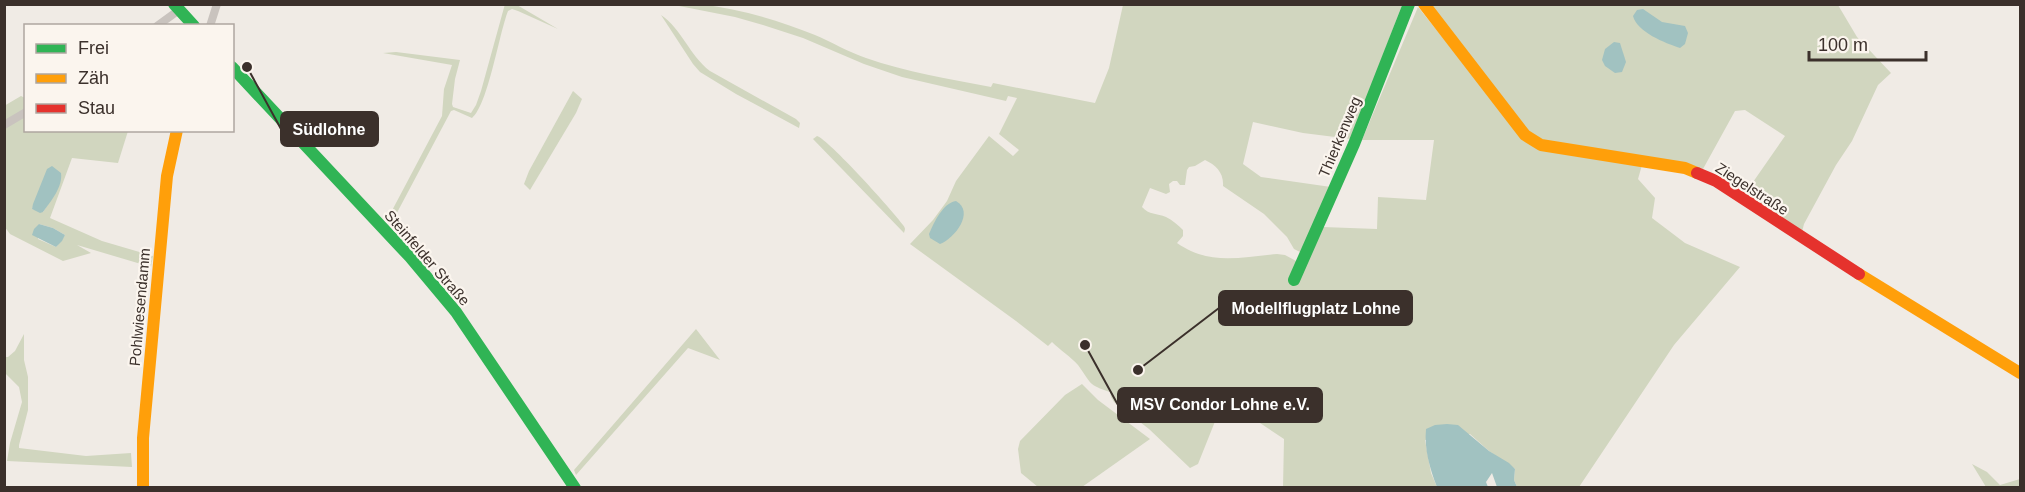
<svg xmlns="http://www.w3.org/2000/svg" width="2025" height="492" viewBox="0 0 2025 492" font-family="Helvetica,sans-serif">
  <rect width="100%" height="100%" fill="#f0ebe5"/>
  <g fill="#d1d6bf" fill-rule="evenodd">
    <path d="M505,4l12,1 41,24 -40,-18 -6,-2 -4,2c-9,23 -20,94 -36,107l-18,-8 -3,1 -60,113 -4,-4 55,-104 2,-27 8,-24 -69,-12 13,-1 64,8 -5,19 -3,25 1,3 18,6 5,-8 5,-14z"/>
    <path d="M700,4c40,5 78,16 115,31 17,7 33,17 51,23 40,14 83,21 125,29l2,-4 102,20 14,-35 14,-63h279l-51,134 -48,-6 -50,-11 -10,42 18,13 70,10 -8,40 54,2 1,-32 48,3 8,-60h-72l56,-133 105,130 119,28 -4,14 17,19 -3,20 33,25 55,24 -66,78 -95,142h-62l-3,-7 1,-11 -26,-18 -19,-17 -45,6 6,33 6,14h-154l1,-48 -60,-40 -26,65 -8,4 -41,-39 -35,-27 -3,-5 -1,-5c-22,-7 -19,-9 -32,-27 -7,-8 -18,-15 -26,-23l-4,4 -32,-25 -106,-77 23,-24 14,-19 9,-20 33,-45 24,20 6,-6 -20,-16 18,-36 -9,-2 -2,5 -104,-24 -38,-13 -61,-26 -40,-13 -28,-8 -61,-12zM1205,160c11,5 19,13 18,26l41,28 23,23 7,12 8,4 -4,9 -13,-7 -8,-1c-37,3 -67,12 -100,-11l6,-7v-6c-5,-5 -11,-10 -17,-13 -9,-4 -17,-2 -24,-10l8,-19 16,6 4,-2 -1,-8 4,-3h4l3,4h5l2,-15 2,-3 6,-1z"/>
    <path d="M1428,5h410l19,32 34,36 -13,12 -26,56 -16,24 -32,59 -2,8 -58,-37 41,-59 -40,-26 -10,1 -32,58 -18,-6 -132,-18 -25,-13z"/>
    <path d="M661,15c21,14 28,40 49,56l86,48 4,4 -1,5 -63,-34 -36,-22 -7,-8z"/>
    <path d="M573,91l9,8 -6,14 -46,77 -6,-6 5,-13z"/>
    <path d="M21,96l4,2 1,32 102,1 -10,32 -46,-5 -22,60 52,23 51,15 -2,11 -74,-22 14,8 -28,8 -53,-27 -6,-8v-120zM48,169l8,23 -13,20 -11,-3zM39,224l14,4 12,7 -9,12 -18,-8z"/>
    <path d="M817,136c11,3 77,76 86,89 3,4 2,4 1,8l-91,-94z"/>
    <path d="M696,329l24,31 -32,-12 -112,127 -2,-5z"/>
    <path d="M24,334v26l4,17v33l-9,35v3l67,8 45,-3 1,14 -125,-6 3,-18 12,-41 -3,-15 -14,-14v-16h3l7,-6z"/>
    <path d="M1082,384l16,16 52,39 -68,48h-44l-17,-14 -3,-24 2,-8 45,-46z"/>
    <path d="M1972,464l15,8 13,13 20,-6v8h-34z"/>
  </g>
  <g fill="#a1c2c1">
    <path d="M1643,9l19,13 23,4 3,7 -3,11 -5,4c-15,-5 -43,-16 -47,-32l4,-6z"/>
    <path d="M1614,42l6,1 6,19 -4,10 -7,1 -10,-7 -3,-6 3,-11z"/>
    <path d="M52,166l9,7c2,14 -10,28 -18,39l-3,1 -8,-4 1,-5 14,-35z"/>
    <path d="M956,201c19,11 -1,37 -16,43l-10,-6 -1,-4c5,-12 14,-31 27,-33z"/>
    <path d="M39,224l14,4 12,7 -3,6 -6,6 -24,-12 2,-6z"/>
    <path d="M1447,424l11,1 31,26 20,12 6,6 -1,11 3,7h-20l-5,-14 -6,9 2,5h-51c-7,-18 -13,-38 -11,-58l9,-4z"/>
  </g>
  <g fill="none" stroke-linecap="round" stroke-linejoin="round">
    <g stroke="#c9c3be" stroke-width="8">
      <path d="M157,26l22,-16"/>
      <path d="M210,26l7,-22"/>
      <path d="M4,125l22,-13"/>
    </g>
    <g stroke="#30b455" stroke-width="12">
      <path d="M174,4l20,22"/>
      <path d="M232,67l178,190 46,55 119,176"/>
      <path d="M1294,280l60,-136 55,-140"/>
    </g>
    <g stroke="#ff9f0a" stroke-width="12">
      <path d="M1424,4l101,131 16,10 144,23 12,5"/>
      <path d="M1859,274l161,99"/>
      <path d="M143,488v-50l24,-262 10,-46"/>
    </g>
    <path stroke="#e5322d" stroke-width="12" d="M1697,173l19,8 143,93"/>
  </g>
  <g text-anchor="middle" stroke-width="4.5" stroke-linejoin="round" paint-order="stroke">
    <g font-size="15" fill="#3b302b" stroke="#fbf5ee">
      <text transform="translate(1340 137) rotate(-67)" y="5">Thierkenweg</text>
      <text transform="translate(1752 189) rotate(33)" y="5">Ziegelstraße</text>
      <text transform="translate(427 258) rotate(49)" y="5">Steinfelder Straße</text>
      <text transform="translate(140 307) rotate(-85)" y="5">Pohlwiesendamm</text>
    </g>
  </g>
  <path fill="none" stroke="#3b302b" stroke-width="2" d="M247 67L281 129M1138 370L1219 308M1085 345L1118 405"/>
  <g fill="#3b302b" stroke="#fbf5ee" stroke-width="2">
    <circle cx="247" cy="67" r="6"/>
    <circle cx="1138" cy="370" r="6"/>
    <circle cx="1085" cy="345" r="6"/>
  </g>
  <g fill="#3b302b" stroke="#3b302b" stroke-width="2">
    <rect x="281" y="112" width="97" height="34" rx="6"/>
    <rect x="1219" y="291" width="193" height="34" rx="6"/>
    <rect x="1118" y="388" width="204" height="34" rx="6"/>
  </g>
  <g font-size="16" text-anchor="middle" font-weight="bold" fill="#fff">
    <text x="329" y="135">Südlohne</text>
    <text x="1316" y="314">Modellflugplatz Lohne</text>
    <text x="1220" y="410">MSV Condor Lohne e.V.</text>
  </g>
  <rect width="2025" height="492" fill="none" stroke="#3b302b" stroke-width="12"/>
  <rect x="24" y="24" width="210" height="108" fill="#fbf5ee" stroke="#aea6a0" stroke-width="1.5"/>
  <rect x="36" y="44" width="30" height="9" fill="#30b455" stroke="#aea6a0" stroke-width="1.5"/>
  <text x="78" y="54" font-size="18" fill="#3b302b">Frei</text>
  <rect x="36" y="74" width="30" height="9" fill="#ff9f0a" stroke="#aea6a0" stroke-width="1.5"/>
  <text x="78" y="84" font-size="18" fill="#3b302b">Zäh</text>
  <rect x="36" y="104" width="30" height="9" fill="#e5322d" stroke="#aea6a0" stroke-width="1.5"/>
  <text x="78" y="114" font-size="18" fill="#3b302b">Stau</text>
  <path d="M1809 51v9h117v-9" fill="none" stroke="#3b302b" stroke-width="3"/>
  <text x="1818" y="51" font-size="18" fill="#3b302b" stroke="#fbf5ee" stroke-width="4.5" paint-order="stroke">100 m</text>
</svg>
